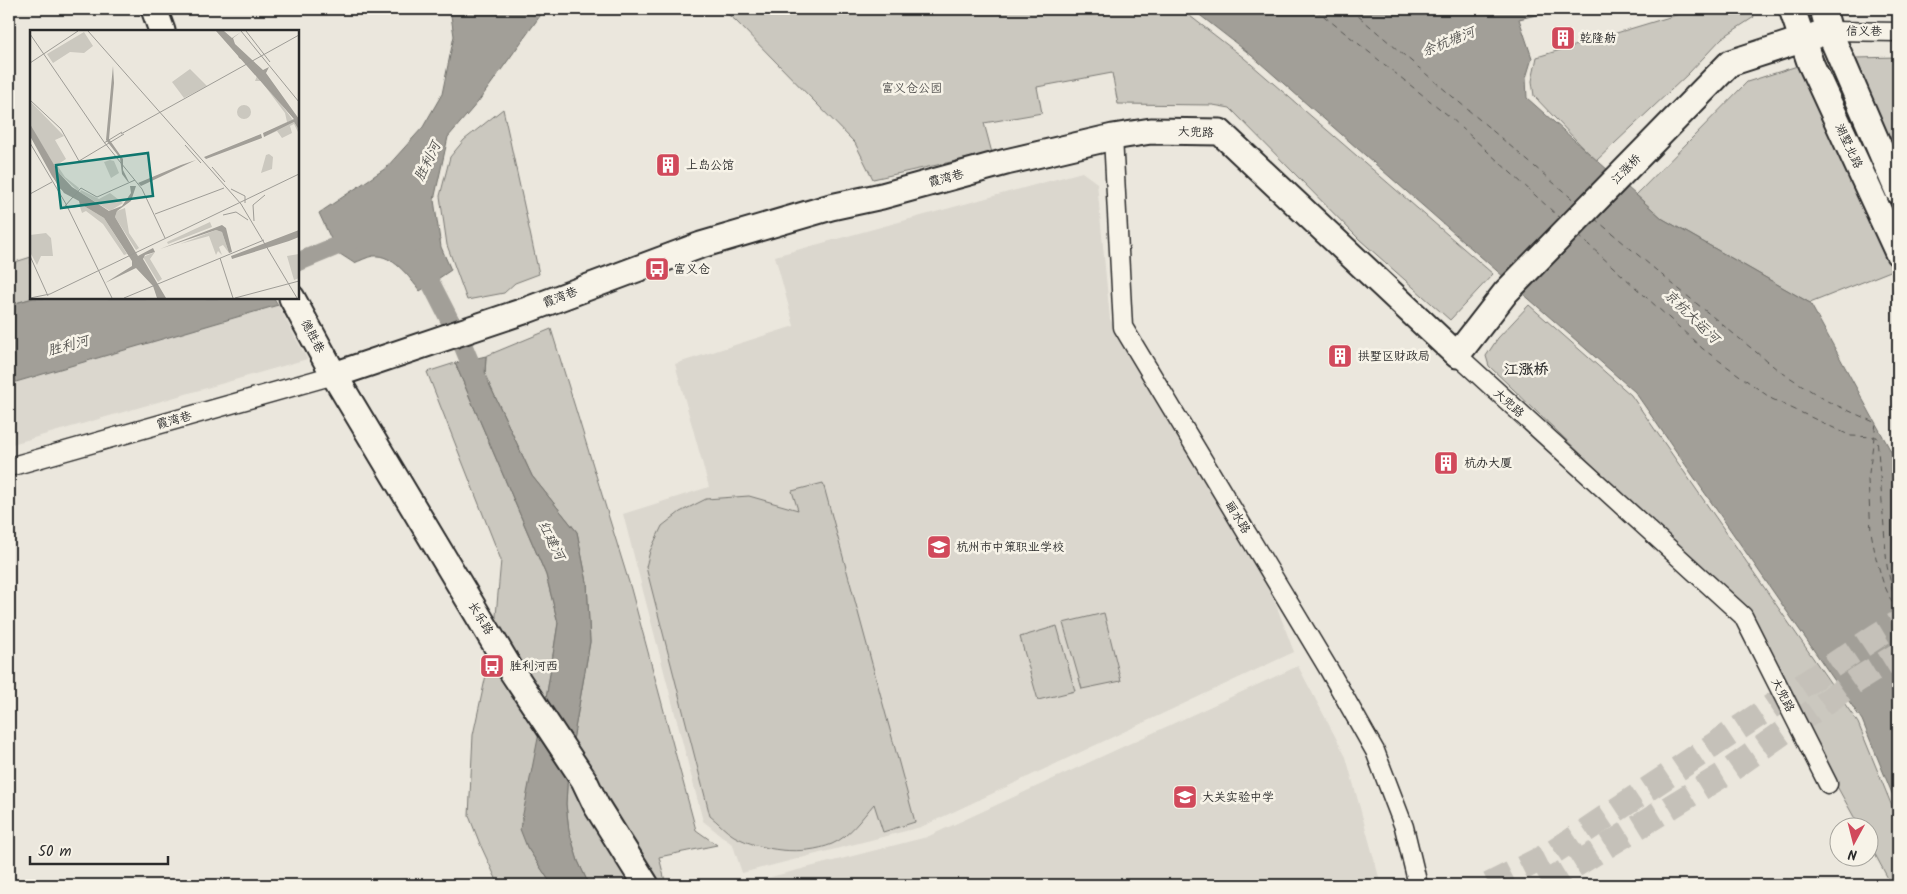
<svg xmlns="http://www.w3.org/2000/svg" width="1907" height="894" viewBox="0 0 1907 894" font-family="Kalam,'LXGW WenKai TC',sans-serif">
  <rect width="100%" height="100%" fill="#ebe7dd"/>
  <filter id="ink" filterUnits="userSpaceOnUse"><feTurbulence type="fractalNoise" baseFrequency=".02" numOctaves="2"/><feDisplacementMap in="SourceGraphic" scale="10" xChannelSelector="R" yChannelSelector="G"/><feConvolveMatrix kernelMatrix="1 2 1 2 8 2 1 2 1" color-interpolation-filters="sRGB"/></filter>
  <g filter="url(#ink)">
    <g fill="#dbd7ce">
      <path d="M1841,9h57v6h-55z"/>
      <path d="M1082,172l15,11 13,136 157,262 27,71 -373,175 -179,46 -9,-28 -30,-24 -80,-307 86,-27 -34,-123 119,-38 -19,-70z"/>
      <path d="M278,305l29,54 -298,86v-61z"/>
      <path d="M1298,666l48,91 33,120v8h-640l188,-48z"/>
    </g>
    <g fill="#cbc8bf" stroke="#7b7a75">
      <path d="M721,9h460l63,49 249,216 -43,46 -91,-81 -129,-131 -17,-3 -95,-1 -6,-31 -75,14 5,26 -58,10 8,30 -119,26 -18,-36 -120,-123z"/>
      <path d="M1696,9h55l3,8 -32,21 -34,36 -92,87 -62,-65 -2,-15 5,-24z"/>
      <path d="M1898,57v114l-42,-113z"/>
      <path d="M1810,62l88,191v15l-88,35 -147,-84 -27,-24 111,-113z"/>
      <path d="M503,109l36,165 -24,9 -11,10 -37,7 -20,-55 -7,-49 10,-39 14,-17z"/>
      <path d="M31,257v41h2l-24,7v-41z"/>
      <path d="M1529,305l102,90 227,328 40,98v64h-8l1,-1 -21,-39v-19h-11l-25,-45 -85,-166 -260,-249 -3,-10 12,-18z"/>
      <path d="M551,329l80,260 65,241 21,15 -58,12 7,28h-77l-11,-24 -9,-30 -3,-27 2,-35 22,-127 -3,-60 -10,-50 -45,-56 -47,-101 1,-19z"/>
      <path d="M455,363l91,212 12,48 -11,70 -20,154 25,38h-53l-19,-41 -11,-28 4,-81 21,-97 7,-78 -74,-188z"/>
      <path d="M823,483l92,339 -32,10 -9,-28c-12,14 -25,33 -42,40 -29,12 -71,7 -98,-8 -9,-5 -16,-14 -24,-20l-64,-249 4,-16 12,-25 18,-14 26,-13 43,-3 49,14 -6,-19z"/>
      <path d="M1104,613l17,68 -39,8 -19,-66z"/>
      <path d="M1057,626l18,65 -37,9 -18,-63z"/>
    </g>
    <g fill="#a29f98" stroke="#72716c">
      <path d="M450,9h95l-67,93 -30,35 -14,63 7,47 10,23 -31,21c-11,-14 -27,-37 -47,-35 -6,1 -13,5 -19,7l-17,-11 -18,-39 67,-45 37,-41 19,-33 12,-58z"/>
      <path d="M1192,9h370l-43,10 13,39 -6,20 1,20 136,121 147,84 88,161v344l-36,-88 -227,-328 -384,-337z"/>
      <path d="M33,298h241l4,7 -269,79v-79z"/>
      <path d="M486,356l-1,19 47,101 45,56 10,50 3,60 -22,127 -2,35 3,27 9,30 11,24h-37l-25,-38 -7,-18 27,-136 11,-70 -12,-48 -91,-212z"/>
    </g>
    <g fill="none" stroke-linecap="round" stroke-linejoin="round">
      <g stroke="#a29f98" stroke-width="19">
        <path d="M419,260l45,88 15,36"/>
        <path d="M298,262l58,-24"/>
      </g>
      <g stroke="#555451" stroke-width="1" stroke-dasharray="6 5" stroke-linecap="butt">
        <path d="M1315,9l134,107 112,103"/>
        <path d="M1350,9l226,193"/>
        <path d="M1594,218l75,63 109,89 49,31 49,22 -8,57 3,52 5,26 7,24 14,32"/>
        <path d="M1578,235l125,114 69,50 79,37 26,1 10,129 11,51"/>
      </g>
      <g stroke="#c5c1b9" stroke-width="25" stroke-dasharray="25 12" stroke-linecap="butt">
        <path d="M1489,885l63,-32 326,-218 20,-12"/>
        <path d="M1543,885l183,-112 131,-93 41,-25"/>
      </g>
      <defs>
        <g id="street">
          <path d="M1829,31l69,1"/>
          <path d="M1113,137l10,190 205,341 47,83 29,76 14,58"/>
          <path d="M1457,355l286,261 85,168"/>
          <path d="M9,467l325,-92"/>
        </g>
        <g id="secondary">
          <path d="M154,9l8,22"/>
          <path d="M1792,9l18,53 88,191"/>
          <path d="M1823,9l6,22 69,160"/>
          <path d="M292,298l42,77 175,292 75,113 12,25 50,80"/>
          <path d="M334,375l193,-65 174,-65 130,-38 51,-11 124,-34 107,-25 38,-6 69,1 237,223 49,-63 224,-229 99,-32"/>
        </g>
      </defs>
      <use href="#street" stroke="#2b2b2b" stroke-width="21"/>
      <use href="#secondary" stroke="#2b2b2b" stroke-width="29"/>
      <use href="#street" stroke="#f7f3e8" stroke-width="18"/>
      <use href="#secondary" stroke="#f7f3e8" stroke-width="25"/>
    </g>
  </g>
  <defs>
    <symbol id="building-square" viewBox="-11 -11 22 22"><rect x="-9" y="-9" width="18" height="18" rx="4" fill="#d1495b" stroke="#f7f3e8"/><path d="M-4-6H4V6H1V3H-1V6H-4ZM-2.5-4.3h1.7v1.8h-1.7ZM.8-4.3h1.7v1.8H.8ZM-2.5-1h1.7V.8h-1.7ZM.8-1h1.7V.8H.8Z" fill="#fff"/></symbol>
    <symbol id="bus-square" viewBox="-11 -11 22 22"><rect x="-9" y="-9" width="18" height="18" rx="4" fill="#d1495b" stroke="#f7f3e8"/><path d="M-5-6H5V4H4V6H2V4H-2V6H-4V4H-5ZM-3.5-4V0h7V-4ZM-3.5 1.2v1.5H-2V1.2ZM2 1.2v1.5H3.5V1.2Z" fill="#fff"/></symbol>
    <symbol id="school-square" viewBox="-11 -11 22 22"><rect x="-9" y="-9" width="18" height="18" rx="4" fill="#d1495b" stroke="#f7f3e8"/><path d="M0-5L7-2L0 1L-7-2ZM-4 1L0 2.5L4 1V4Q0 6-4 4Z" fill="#fff"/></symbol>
  </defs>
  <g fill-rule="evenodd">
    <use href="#building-square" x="1549" y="24" width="28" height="28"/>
    <use href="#building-square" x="654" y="151" width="28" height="28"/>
    <use href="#bus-square" x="643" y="255" width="28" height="28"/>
    <use href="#building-square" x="1326" y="342" width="28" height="28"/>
    <use href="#building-square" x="1432" y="449" width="28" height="28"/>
    <use href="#school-square" x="925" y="533" width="28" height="28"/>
    <use href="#bus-square" x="478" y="652" width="28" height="28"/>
    <use href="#school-square" x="1171" y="783" width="28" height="28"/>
  </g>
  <g text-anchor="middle" stroke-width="5" stroke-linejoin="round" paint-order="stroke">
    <g font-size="12" fill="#2b2b2b" stroke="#f7f3e8">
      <text transform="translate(1864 31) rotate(1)" y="4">信义巷</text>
      <text transform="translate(1196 132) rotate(2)" y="4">大兜路</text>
      <text transform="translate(1849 146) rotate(65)" y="4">湖墅北路</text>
      <text transform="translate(1626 169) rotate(-46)" y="4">江涨桥</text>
      <text transform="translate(946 178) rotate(-15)" y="4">霞湾巷</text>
      <text transform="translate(560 297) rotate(-21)" y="4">霞湾巷</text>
      <text transform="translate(313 336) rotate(62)" y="4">德胜巷</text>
      <text transform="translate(1509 403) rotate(42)" y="4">大兜路</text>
      <text transform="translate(174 420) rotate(-16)" y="4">霞湾巷</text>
      <text transform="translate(1238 517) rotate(59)" y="4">丽水路</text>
      <text transform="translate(481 618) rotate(59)" y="4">长乐路</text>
      <text transform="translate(1783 695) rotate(63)" y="4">大兜路</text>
    </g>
    <g font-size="12" fill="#2b2b2b" stroke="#f7f3e8" text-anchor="start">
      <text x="1580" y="42">乾隆舫</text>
      <text x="686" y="169">上岛公馆</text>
      <text x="674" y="273">富义仓</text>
      <text x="1358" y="360">拱墅区财政局</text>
      <text x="1464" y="467">杭办大厦</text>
      <text x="956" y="551">杭州市中策职业学校</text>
      <text x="510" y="670">胜利河西</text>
      <text x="1202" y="801">大关实验中学</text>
    </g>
    <g font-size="12" fill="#535250" stroke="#f7f3e8">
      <text x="912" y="92">富义仓公园</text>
    </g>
    <g font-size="14" font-style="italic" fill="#555451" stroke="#f7f3e8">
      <text transform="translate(1448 41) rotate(-22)" y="5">余杭塘河</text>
      <text transform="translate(427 161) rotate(-64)" y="5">胜利河</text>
      <text transform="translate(1692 316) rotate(44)" y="5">京杭大运河</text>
      <text transform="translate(68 345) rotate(-15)" y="5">胜利河</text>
      <text transform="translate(552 540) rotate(63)" y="5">红建河</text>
    </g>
    <g font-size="15" font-weight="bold" fill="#2b2b2b" stroke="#f7f3e8">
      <text x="1526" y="374">江涨桥</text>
    </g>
  </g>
  <g transform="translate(30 30)">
    <rect width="269" height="269" fill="#ebe7dd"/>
    <path d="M54,2l9,14 -9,7 -14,-1 -17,11 -6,-9zM219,36l26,30 18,24 -21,8 15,-6 -2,-9 -24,-32h-6l2,-5zM160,39l17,17 -23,12 -12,-16zM0,71l34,35 -9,4 11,19 -9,6 8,12 14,11 -1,3 -19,-18 -29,-48zM207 82a7 7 0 1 1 14 0a7 7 0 1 1-14 0ZM264,92l5,8v4l-5,-10 -4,2 2,7 -10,5 -5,-7 -13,6zM239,124l4,3 -1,12 -11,4 5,-18zM80,130l4,1 5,12 -8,5 -7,-16zM51,160l18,9 11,-6 13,10 -13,8 -30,-19zM54,176l20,12 23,36 -3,1 -21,-31 -17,-13 -4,2 -2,-6zM95,178l4,25 10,15 -3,2 -21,-33 2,-6zM180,192l2,5 -44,17 -1,-2zM186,200l6,2 7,21 -6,-8 -4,2 3,8 -4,-4 -2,4 -7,-19 -29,8zM16,203l5,5 2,18h-12l-4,9 -7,-13v-17zM125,222l-5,7 12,20 -4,3 -15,-25zM269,224v24l-5,2 -7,-24z" fill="#cbc8bf"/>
    <path d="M186,1h8l8,7 9,-6 -8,6 2,6 28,26 6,-3 -3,6 33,46v11l-5,-8 -30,15 -1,-4 31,-14zM83,36l1,17 -5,56 14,20v11l6,12h-1l-6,-8 -2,-16 -14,-18zM0,94l29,49 13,14 37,24 13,-5 9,-13 -1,-7h6l-5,15 -14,10 -2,6 23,39 15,-8 2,4 -10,3 -2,4 23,39h-9l-4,-12 -17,-18 -31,15 27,-17v-5l-28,-43 -20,-12 -14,2 10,-3 -1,-4 -15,-8 -12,-17 -22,-40zM231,104l1,4 -56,21 -2,-2zM166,130l-55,26 -3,-3 43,-18zM192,195l4,3 6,24 -3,1 -7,-21 -6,-2 -56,19zM269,200v7l-10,4 -57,18 -1,-3z" fill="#a29f98"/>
    <path fill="none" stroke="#a29f98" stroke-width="2.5" d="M190,1l18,20 2,6 8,4M220,33l49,60M0,99l30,58 49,30 22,35M0,101l15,25M46,166l32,22 22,34M103,227l21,27M104,227l21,26"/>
    <path fill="none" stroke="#9e9c96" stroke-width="1" d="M58,1l153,173 56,94M211,1l58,71M216,1l24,31M0,4l74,108 38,47 23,49M0,33l48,-32M0,70l31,29 18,32M91,104l178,-99M0,113l36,61 46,94M74,113l18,-11M155,115l16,18M49,131l45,-27M182,137l13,15M201,159l14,7v7M0,164l22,-12M35,176l16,-18 16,9 38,-17M125,184l69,-26M193,185l13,-3 12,8M224,191l-1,-16 12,-10M0,226l18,40M190,228l13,40M0,268l20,-4 249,-120M94,268l140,-58M205,268l64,-17"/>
    <path fill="#0f766e" fill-opacity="0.15" stroke="#0f766e" stroke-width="2.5" d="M118,123l5,43 -92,12 -5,-43z"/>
    <rect width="269" height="269" fill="none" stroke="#2b2b2b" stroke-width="2.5"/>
  </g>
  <rect width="1907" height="894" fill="none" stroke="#f7f3e8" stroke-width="30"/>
  <rect x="15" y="15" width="1877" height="864" fill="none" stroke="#2b2b2b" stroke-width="2" filter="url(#ink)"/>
  <g transform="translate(1854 842) rotate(187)"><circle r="24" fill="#f7f3e8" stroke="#a5a39c"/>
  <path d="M0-4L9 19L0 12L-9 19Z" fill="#d1495b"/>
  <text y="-8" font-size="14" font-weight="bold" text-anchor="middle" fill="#2b2b2b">N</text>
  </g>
  <path d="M30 856v8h138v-8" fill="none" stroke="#2b2b2b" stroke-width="2.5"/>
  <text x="38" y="856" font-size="15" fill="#2b2b2b" stroke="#f7f3e8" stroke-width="4" paint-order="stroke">50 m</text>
</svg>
